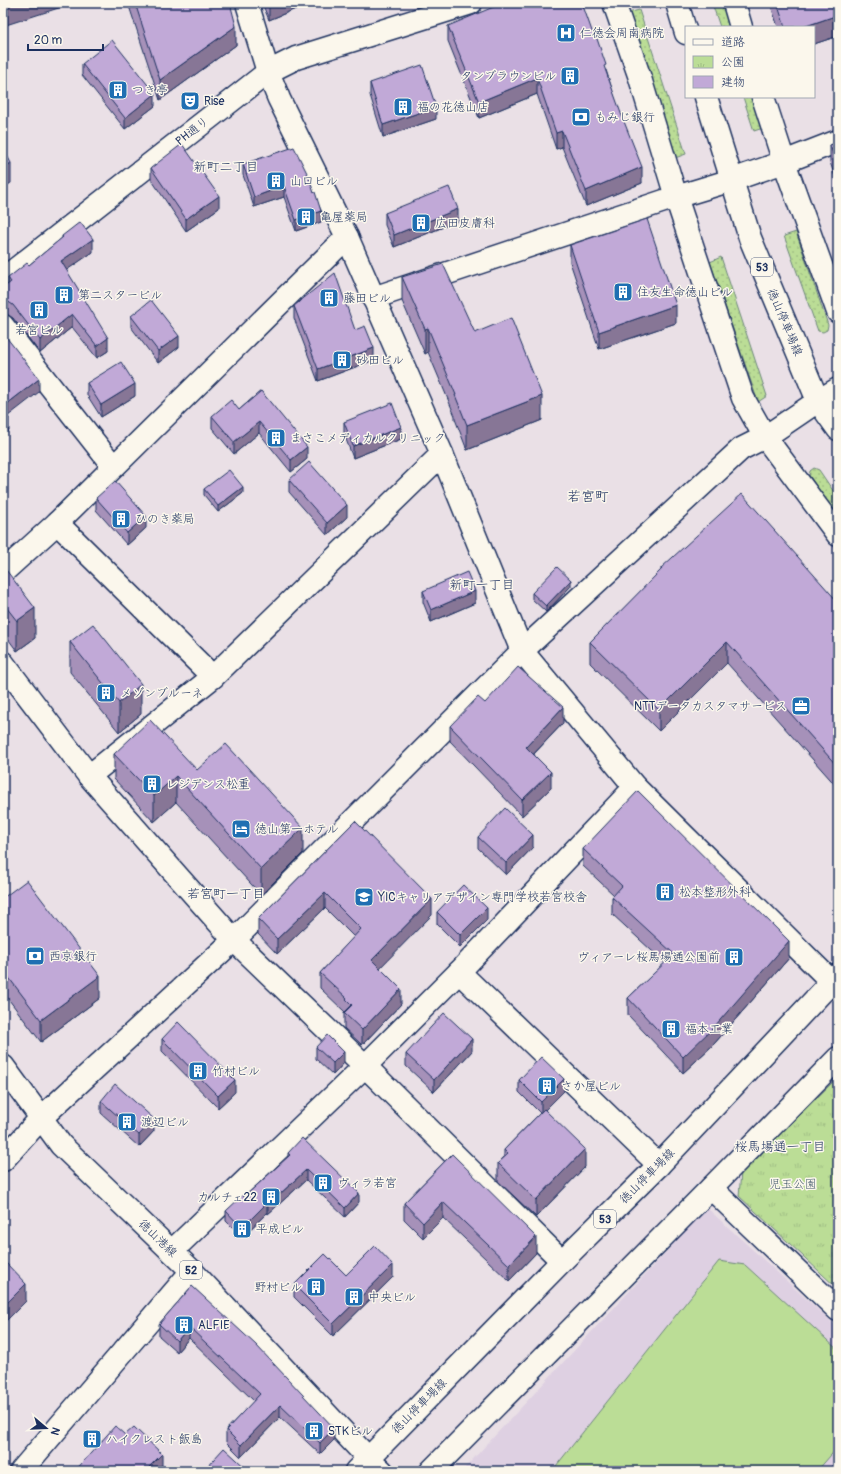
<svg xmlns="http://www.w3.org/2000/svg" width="841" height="1474" viewBox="0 0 841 1474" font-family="Pangolin,'Klee One',sans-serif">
  <defs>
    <pattern id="grass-dots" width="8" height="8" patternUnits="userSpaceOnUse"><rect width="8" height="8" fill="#bbdd96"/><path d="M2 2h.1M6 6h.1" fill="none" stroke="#a0be84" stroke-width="1.8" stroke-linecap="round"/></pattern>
    <pattern id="park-tufts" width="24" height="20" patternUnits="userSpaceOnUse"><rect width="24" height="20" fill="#bbdd96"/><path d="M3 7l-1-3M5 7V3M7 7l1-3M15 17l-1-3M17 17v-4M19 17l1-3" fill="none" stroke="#a0be84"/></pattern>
  </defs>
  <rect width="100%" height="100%" fill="#eae0e6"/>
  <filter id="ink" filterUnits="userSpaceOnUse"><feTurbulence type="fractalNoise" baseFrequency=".025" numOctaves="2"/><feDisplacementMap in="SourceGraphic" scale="8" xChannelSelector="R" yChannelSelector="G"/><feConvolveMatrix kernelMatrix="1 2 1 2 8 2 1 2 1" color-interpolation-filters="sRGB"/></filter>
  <g filter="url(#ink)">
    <path fill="#ded0e2" d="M707,1208l131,120v143h-376z"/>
    <g fill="url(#grass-dots)" stroke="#6b867a">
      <path d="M712,3h10l8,24h-10z"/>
      <path d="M639,10l47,144 -11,4 -47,-145z"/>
      <path d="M743,97h10l10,31 -9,3z"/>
      <path d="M796,232l32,93 -1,5 -4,2 -5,-1 -34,-95z"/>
      <path d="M721,257l46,139 -9,6 -48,-140z"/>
      <path d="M814,468l5,2 19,28v22l-29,-45 1,-4z"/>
    </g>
    <path fill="url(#park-tufts)" stroke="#6b867a" d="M838,1077v212l-99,-93 2,-24z"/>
    <path fill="#bbdd96" stroke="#6b867a" d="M719,1261l26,4 93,85v97l-21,24h-265z"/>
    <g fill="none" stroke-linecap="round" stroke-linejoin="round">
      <defs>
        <g id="street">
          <path d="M614,3l26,75 36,119 67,201 22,39 73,98"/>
          <path d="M734,3l7,24"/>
          <path d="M763,97l21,65 54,150"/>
          <path d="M373,298l303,-101 56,-17 52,-18 54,-21"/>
          <path d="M3,326l110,140"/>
          <path d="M818,401l20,-12"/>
          <path d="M57,523l156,154"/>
          <path d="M522,651l113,136 203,201"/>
          <path d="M3,663l86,113 145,164 131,126 197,195"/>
          <path d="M89,776l124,-99 229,-223"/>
          <path d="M459,972l200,193"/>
          <path d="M711,1188l127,122"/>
          <path d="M172,1251l193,-185 94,-94 176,-185"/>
          <path d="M21,1471l171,-200"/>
        </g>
        <g id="secondary">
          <path d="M247,3l21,69 11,27 68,138 95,217 80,197"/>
          <path d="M3,279l265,-207 28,-14 175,-55"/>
          <path d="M3,572l54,-49 290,-286"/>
          <path d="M3,1160l38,-42 193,-178 288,-289 219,-202 24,-12 53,-36"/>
        </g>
        <g id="primary">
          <path d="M677,3l9,30"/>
          <path d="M706,97l44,141 68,163 20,28"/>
          <path d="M3,1066l58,79 131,126 176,187 14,13"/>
          <path d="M356,1471l206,-210 97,-96 179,-190"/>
          <path d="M431,1471l280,-283 127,-130"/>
        </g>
      </defs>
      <use href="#street" stroke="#1b2f5e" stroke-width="25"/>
      <use href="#secondary" stroke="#1b2f5e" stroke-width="25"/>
      <use href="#primary" stroke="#1b2f5e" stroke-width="25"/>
      <use href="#street" stroke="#fbf7ec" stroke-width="22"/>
      <use href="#secondary" stroke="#fbf7ec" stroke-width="22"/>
      <use href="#primary" stroke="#fbf7ec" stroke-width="22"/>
    </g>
    <g fill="#a691b9" stroke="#1b2f5e">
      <path d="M128,3h102l6,42 -76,55z"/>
      <path d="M262,3h48l-41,17z"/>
      <path d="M770,3h68v33l-24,8v-17h-36z"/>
      <path d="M448,26l158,44 36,113 -56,23 -24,-59 -6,2 -19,-55 -58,24 -31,-77z"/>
      <path d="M82,64l73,42 -30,23 -43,-54z"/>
      <path d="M370,83l66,36 -53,18 -13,-42z"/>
      <path d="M838,142v44l-8,-24v-17z"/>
      <path d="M243,164l71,29 7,29 -25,9 -12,-34 -30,10 -11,-32z"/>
      <path d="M151,168l68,40 -33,23 -35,-52z"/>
      <path d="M385,213l73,8 -64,26 -9,-22z"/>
      <path d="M62,236l31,16 -27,18 42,81 -11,7 -25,-31 -32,26 -27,-35 -6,-4h-4v-26l5,-4v-6l21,-13 33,-27z"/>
      <path d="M570,245l106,78 -77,26 -29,-87z"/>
      <path d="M402,277l73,56 67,87 -75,30 -12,-31v-3l-27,-64 -3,2 -23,-53z"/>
      <path d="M294,306l61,24 19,30 -56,21 -24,-63z"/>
      <path d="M131,316l48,31 -21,16 -27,-36z"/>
      <path d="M87,383l48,13 -34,21 -14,-22z"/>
      <path d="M261,391l46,68 -16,13 -32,-39 -25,21 -22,-26v-12l27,-6z"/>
      <path d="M344,422l57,17 -48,19 -9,-24z"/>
      <path d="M289,480l58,37 -20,18 -38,-43z"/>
      <path d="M204,489l39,4 -25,19 -14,-17z"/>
      <path d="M96,498l50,30 -19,17 -31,-35z"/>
      <path d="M3,566l32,72 -18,13 -14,-19z"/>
      <path d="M661,568l177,34v186l-111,-125 -68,68 -69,-68v-21l71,-71z"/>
      <path d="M571,586l-25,26 -14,-13v-6z"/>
      <path d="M423,591l52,12 -44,19 -8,-20z"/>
      <path d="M70,642l71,72 -22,18 -49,-60z"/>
      <path d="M485,703l78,20 -29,31 17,34 -29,28 -72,-75v-15z"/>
      <path d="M114,754l83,16 106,83 -42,42 -85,-93 -22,20 -40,-43z"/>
      <path d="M355,821l77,94 -53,53 22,36 -39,41 -18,-17v-15l1,-1 -25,-24v-15l34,-36 -29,-29 -48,46 -19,-20v-15z"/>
      <path d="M478,837l55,10 -27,28 -28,-27z"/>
      <path d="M583,849l206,109 -75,86 -31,29 -55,-58v-17l37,-35 -53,-49v-17l2,-2 -31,-29z"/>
      <path d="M3,898l97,100 -59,44 -38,-50z"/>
      <path d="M437,912l50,8 -27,27 -23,-23z"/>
      <path d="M162,1039l73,53 -17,16 -56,-57z"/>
      <path d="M316,1047l28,16 -11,12 -17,-16z"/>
      <path d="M472,1051l-38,41 -28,-26v-12z"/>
      <path d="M519,1080l45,11 -19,19 40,57 -49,50 -38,-36v-18l6,-6v-7l36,-37 -21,-21z"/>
      <path d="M101,1101l53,30 -15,16 -38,-34z"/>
      <path d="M288,1153l71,49 -14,15 -39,-37 -38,34 -1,-1 -25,24 -16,-16v-10l18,-14 44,-41z"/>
      <path d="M452,1154l84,99 -27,28 -66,-63 -20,20 -19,-19v-16z"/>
      <path d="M346,1275l47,2 -60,59 -39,-39v-12z"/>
      <path d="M192,1286l142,154 -14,14 -40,-37 -39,40 -15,-15v-12l28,-29 -65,-63 -12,14 -18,-16v-12z"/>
    </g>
    <g fill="#877696" stroke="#1b2f5e">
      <path d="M13,3h61l-71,23v-20z"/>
      <path d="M276,3h34l-41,17v-14z"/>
      <path d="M838,15v21l-24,8v-17h-11z"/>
      <path d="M236,26v19l-76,55v-20z"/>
      <path d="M537,78v16l-58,24v-16z"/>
      <path d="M155,94v12l-30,23v-11z"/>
      <path d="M436,107v12l-53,18v-12z"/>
      <path d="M562,131v16l-6,2v-16z"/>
      <path d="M11,163v20l-8,5v-20z"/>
      <path d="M642,167v16l-56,23v-15z"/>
      <path d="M284,186v11l-30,10v-10z"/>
      <path d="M219,196v12l-33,23v-12z"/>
      <path d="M458,209v12l-64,26v-12z"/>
      <path d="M321,211v11l-25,9v-11z"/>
      <path d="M93,239v13l-32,22v-13z"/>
      <path d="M676,305v18l-77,26v-17z"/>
      <path d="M72,314v13l-32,26v-13z"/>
      <path d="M428,328v24l-3,2v-25z"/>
      <path d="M179,336v11l-21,16v-12z"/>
      <path d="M108,338v13l-11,7v-12z"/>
      <path d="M374,348v12l-56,21v-12z"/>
      <path d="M39,379v13l-36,28v-13z"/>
      <path d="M135,384v12l-34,21v-12z"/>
      <path d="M542,396v24l-75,30v-25z"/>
      <path d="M9,418v13l-6,4v-13z"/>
      <path d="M259,422v11l-25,21v-12z"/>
      <path d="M401,427v12l-48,19v-12z"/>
      <path d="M307,447v12l-16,13v-12z"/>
      <path d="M243,487v6l-25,19v-6z"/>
      <path d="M347,505v12l-20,18v-12z"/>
      <path d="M146,516v12l-19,17v-12z"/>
      <path d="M571,580v6l-25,26v-6z"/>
      <path d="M475,591v12l-44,19v-12z"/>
      <path d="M35,608v30l-18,13v-30z"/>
      <path d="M727,642v21l-68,68v-21z"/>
      <path d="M141,684v30l-22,18v-29z"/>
      <path d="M563,707v16l-37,39v-15z"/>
      <path d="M551,772v16l-29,28v-16z"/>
      <path d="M176,776v26l-22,20v-26z"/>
      <path d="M303,828v25l-42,42v-26z"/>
      <path d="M533,835v12l-27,28v-12z"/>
      <path d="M325,893v15l-48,46v-15z"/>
      <path d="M432,899v16l-60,61v-16z"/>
      <path d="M487,908v12l-27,27v-12z"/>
      <path d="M789,941v17l-75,86 -31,29v-16z"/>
      <path d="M100,976v22l-59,44v-22z"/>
      <path d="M401,989v15l-39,41v-15z"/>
      <path d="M472,1039v12l-38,41v-12z"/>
      <path d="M344,1052v11l-11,12v-12z"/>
      <path d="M564,1079v12l-23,23v-12z"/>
      <path d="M235,1080v12l-17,16v-12z"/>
      <path d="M154,1119v12l-15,16v-12z"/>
      <path d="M585,1149v18l-49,50v-17z"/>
      <path d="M306,1170v10l-38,34v-9z"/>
      <path d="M359,1193v9l-14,15v-9z"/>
      <path d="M443,1202v16l-20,20v-15z"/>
      <path d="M267,1203v10l-25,24v-9z"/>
      <path d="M536,1237v16l-27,28v-16z"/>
      <path d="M393,1265v12l-60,59v-12z"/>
      <path d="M26,1284v17l-23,23v-17z"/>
      <path d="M189,1327v11l-12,14v-11z"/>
      <path d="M280,1405v12l-39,40v-12z"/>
      <path d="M334,1428v12l-14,14v-11z"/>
      <path d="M162,1454v17h-17z"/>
    </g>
    <g fill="#c1a9d7" stroke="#1b2f5e">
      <path d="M3,3h10l-10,3z"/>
      <path d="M135,3h95l6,23 -76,54z"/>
      <path d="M268,3h8l-7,3z"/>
      <path d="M503,3h79l11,31 2,-1 11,32 -2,1 19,53 19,48 -56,24 -24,-60 -6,2 -19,-55 -58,24 -31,-76z"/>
      <path d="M777,3h61v12l-35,12h-18z"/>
      <path d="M112,40l43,54 -30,24 -43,-54z"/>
      <path d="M422,65l14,42 -53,18 -13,-42z"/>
      <path d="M838,142v27l-8,-24z"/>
      <path d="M182,144l37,52 -33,23 -35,-51z"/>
      <path d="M294,147l14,28 6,18 1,-1 6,19 -25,9 -12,-34 -30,11 -11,-33z"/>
      <path d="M3,148l8,15 -8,5z"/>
      <path d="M449,187l9,22 -64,26 -9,-22z"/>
      <path d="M647,219l29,86 -77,27 -29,-87z"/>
      <path d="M80,222l13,17 -32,22 47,77 -11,8 -25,-32 -32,26 -27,-35 -6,-4h-4v-13l8,-6 -3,-4 19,-15 2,2 34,-28 -1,-1z"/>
      <path d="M443,264l32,69 36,-15 31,78 -75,29 -12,-30h1l-28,-67 -3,1 -23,-52z"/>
      <path d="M335,273l20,57 10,-4 9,22 -56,21 -24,-63z"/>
      <path d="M151,300l28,36 -21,15 -27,-35z"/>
      <path d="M3,333l36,46 -36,28z"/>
      <path d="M121,362l14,22 -34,21 -14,-22z"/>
      <path d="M261,391l46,56 -16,13 -32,-38 -25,20 -22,-26 19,-16 8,10z"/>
      <path d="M392,403l9,24 -48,19 -9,-24z"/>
      <path d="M3,411l6,7 -6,4z"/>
      <path d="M309,462l38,43 -20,18 -38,-43z"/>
      <path d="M229,470l14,17 -25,19 -14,-17z"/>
      <path d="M115,481l31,35 -19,17 -31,-35z"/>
      <path d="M742,494l96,108v165l-111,-125 -68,68 -69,-68 72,-73 -1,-1z"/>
      <path d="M3,566l32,42 -18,13 -14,-18z"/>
      <path d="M557,567l14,13 -25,26 -14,-13z"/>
      <path d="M467,572l8,19 -44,19 -8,-19z"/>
      <path d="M93,624l48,60 -22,19 -49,-61z"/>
      <path d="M518,667l45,40 -37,40 25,25 -29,28 -72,-74 28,-29 7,6z"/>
      <path d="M150,720l47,50 29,-26 77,84 -42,41 -85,-93 -22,20 -40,-42z"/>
      <path d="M638,791l151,150 -75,86 -31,30 -55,-59 46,-44 -62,-57 10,-11 -39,-37z"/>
      <path d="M505,808l28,27 -27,28 -28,-26z"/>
      <path d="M355,821l77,78 -60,61 29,29 -39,41 -18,-17 8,-8 -6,-6 1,-1 -27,-25 41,-44 -36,-36 -48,46 -19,-20z"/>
      <path d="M27,880l73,96 -59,44 -38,-50v-72z"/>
      <path d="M463,885l24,23 -27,27 -23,-23z"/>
      <path d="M444,1013l28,26 -38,41 -28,-26z"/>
      <path d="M178,1022l57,58 -17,16 -56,-57z"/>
      <path d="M327,1035l17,17 -11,11 -17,-16z"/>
      <path d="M541,1057l23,22 -23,23 -22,-22z"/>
      <path d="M115,1084l39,35 -15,16 -38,-34z"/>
      <path d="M544,1109l41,40 -49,51 -38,-37 10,-9 -4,-4z"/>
      <path d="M302,1138l57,55 -14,15 -39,-38 -38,35 -1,-2 -25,25 -16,-17 17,-16 1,2 46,-42 -2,-2z"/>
      <path d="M452,1154l84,83 -27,28 -66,-63 -20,21 -19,-20z"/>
      <path d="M375,1246l18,19 -60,59 -39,-39 31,-31 21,21z"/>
      <path d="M6,1263l20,21 -23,23v-42z"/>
      <path d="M192,1286l64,59 78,83 -14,15 -40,-38 -39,40 -15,-15 34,-36 -71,-67 -12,14 -18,-17z"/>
      <path d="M115,1426l10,9 9,-8 28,27 -17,17h-70z"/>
      <path d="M224,1448l25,23h-46z"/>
    </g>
  </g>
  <defs>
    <symbol id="hospital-square" viewBox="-11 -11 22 22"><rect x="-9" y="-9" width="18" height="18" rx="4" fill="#1f6fb2" stroke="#fbf7ec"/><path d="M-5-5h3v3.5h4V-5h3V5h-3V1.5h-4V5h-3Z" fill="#fff"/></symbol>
    <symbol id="building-square" viewBox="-11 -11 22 22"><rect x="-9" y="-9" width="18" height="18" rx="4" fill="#1f6fb2" stroke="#fbf7ec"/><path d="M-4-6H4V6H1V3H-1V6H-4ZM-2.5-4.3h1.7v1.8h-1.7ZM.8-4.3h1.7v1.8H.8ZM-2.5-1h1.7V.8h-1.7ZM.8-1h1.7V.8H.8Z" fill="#fff"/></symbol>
    <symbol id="theatre-square" viewBox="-11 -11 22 22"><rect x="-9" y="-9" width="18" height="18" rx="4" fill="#1f6fb2" stroke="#fbf7ec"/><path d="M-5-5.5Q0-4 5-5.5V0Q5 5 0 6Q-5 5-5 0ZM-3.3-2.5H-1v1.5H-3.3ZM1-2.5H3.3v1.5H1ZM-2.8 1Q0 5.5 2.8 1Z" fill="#fff"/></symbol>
    <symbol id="bank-square" viewBox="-11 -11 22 22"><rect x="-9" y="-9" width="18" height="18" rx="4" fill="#1f6fb2" stroke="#fbf7ec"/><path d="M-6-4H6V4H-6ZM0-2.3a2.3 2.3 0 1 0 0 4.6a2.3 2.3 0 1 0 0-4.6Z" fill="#fff"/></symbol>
    <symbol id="office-square" viewBox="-11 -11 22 22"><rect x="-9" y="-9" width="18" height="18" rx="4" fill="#1f6fb2" stroke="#fbf7ec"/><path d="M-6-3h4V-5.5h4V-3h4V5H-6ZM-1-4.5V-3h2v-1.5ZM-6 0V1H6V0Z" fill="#fff"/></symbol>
    <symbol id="hotel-square" viewBox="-11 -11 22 22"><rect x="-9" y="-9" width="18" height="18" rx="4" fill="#1f6fb2" stroke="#fbf7ec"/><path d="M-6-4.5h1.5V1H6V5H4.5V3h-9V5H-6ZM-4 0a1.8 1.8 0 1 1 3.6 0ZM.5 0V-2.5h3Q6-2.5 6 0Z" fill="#fff"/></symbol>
    <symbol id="university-square" viewBox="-11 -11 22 22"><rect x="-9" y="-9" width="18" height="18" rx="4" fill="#1f6fb2" stroke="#fbf7ec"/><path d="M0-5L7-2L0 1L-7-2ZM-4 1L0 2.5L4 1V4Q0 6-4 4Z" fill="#fff"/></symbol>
  </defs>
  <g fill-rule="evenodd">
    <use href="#hospital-square" x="555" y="22" width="22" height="22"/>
    <use href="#building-square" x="559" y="65" width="22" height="22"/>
    <use href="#building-square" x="107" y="79" width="22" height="22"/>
    <use href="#theatre-square" x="179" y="90" width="22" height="22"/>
    <use href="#building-square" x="392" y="96" width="22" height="22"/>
    <use href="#bank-square" x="570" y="106" width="22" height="22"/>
    <use href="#building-square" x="265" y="170" width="22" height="22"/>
    <use href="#building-square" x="295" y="206" width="22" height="22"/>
    <use href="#building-square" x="410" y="212" width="22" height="22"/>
    <use href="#building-square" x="612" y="281" width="22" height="22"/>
    <use href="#building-square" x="53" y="284" width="22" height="22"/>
    <use href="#building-square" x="318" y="287" width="22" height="22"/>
    <use href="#building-square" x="28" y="299" width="22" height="22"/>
    <use href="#building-square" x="331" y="349" width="22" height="22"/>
    <use href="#building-square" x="265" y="427" width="22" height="22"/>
    <use href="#building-square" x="110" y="508" width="22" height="22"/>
    <use href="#building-square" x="95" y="682" width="22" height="22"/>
    <use href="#office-square" x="790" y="695" width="22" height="22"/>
    <use href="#building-square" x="141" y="773" width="22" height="22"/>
    <use href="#hotel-square" x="230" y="818" width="22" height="22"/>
    <use href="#building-square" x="654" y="881" width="22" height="22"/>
    <use href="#university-square" x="353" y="886" width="22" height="22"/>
    <use href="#bank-square" x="24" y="945" width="22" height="22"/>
    <use href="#building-square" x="723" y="946" width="22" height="22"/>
    <use href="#building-square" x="660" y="1018" width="22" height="22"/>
    <use href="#building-square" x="187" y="1060" width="22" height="22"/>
    <use href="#building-square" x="536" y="1075" width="22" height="22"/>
    <use href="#building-square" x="116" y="1111" width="22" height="22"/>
    <use href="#building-square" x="312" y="1172" width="22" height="22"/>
    <use href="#building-square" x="260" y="1186" width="22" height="22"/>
    <use href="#building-square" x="231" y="1218" width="22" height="22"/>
    <use href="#building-square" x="305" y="1276" width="22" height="22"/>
    <use href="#building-square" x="343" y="1286" width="22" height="22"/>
    <use href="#building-square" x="173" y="1314" width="22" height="22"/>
    <use href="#building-square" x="303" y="1420" width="22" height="22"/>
    <use href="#building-square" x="81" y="1428" width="22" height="22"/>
  </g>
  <g text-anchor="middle" stroke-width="3" stroke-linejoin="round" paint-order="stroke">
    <g fill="#fbf7ec" stroke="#5e6b89" stroke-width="1">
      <rect x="751" y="258" width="22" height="18" rx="3"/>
      <rect x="594" y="1210" width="22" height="18" rx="3"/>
      <rect x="180" y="1261" width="22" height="18" rx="3"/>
    </g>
    <g font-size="11" font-weight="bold" fill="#1b2f5e">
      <text x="762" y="271">53</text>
      <text x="605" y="1223">53</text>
      <text x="191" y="1274">52</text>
    </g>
    <g font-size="12" fill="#1b2f5e" stroke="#fbf7ec" text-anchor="start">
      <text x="580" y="37">仁徳会周南病院</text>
      <text x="556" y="80" text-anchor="end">タンブラウンビル</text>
      <text x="132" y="94">つき亭</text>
      <text x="204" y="105">Rise</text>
      <text x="417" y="111">福の花徳山店</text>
      <text x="595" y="121">もみじ銀行</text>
      <text x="290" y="185">山口ビル</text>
      <text x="320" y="221">亀屋薬局</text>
      <text x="435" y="227">広田皮膚科</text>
      <text x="637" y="296">住友生命徳山ビル</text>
      <text x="78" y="299">第二スタービル</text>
      <text x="343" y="302">藤田ビル</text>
      <text x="39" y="334" text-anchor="middle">若宮ビル</text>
      <text x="356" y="364">砂田ビル</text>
      <text x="290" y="442">まさこメディカルクリニック</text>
      <text x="135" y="523">ひのき薬局</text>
      <text x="120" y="697">メゾンブルーネ</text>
      <text x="787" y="710" text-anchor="end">NTTデータカスタマサービス</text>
      <text x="166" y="788">レジデンス松重</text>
      <text x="255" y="833">徳山第一ホテル</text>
      <text x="679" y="896">松本整形外科</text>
      <text x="378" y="901">YICキャリアデザイン専門学校若宮校舎</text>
      <text x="49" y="960">西京銀行</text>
      <text x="720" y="961" text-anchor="end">ヴィアーレ桜馬場通公園前</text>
      <text x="685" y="1033">福本工業</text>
      <text x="212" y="1075">竹村ビル</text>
      <text x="561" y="1090">さか屋ビル</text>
      <text x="141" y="1126">渡辺ビル</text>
      <text x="337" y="1187">ヴィラ若宮</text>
      <text x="257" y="1201" text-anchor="end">カルチェ22</text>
      <text x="256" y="1233">平成ビル</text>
      <text x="302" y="1291" text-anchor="end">野村ビル</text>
      <text x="368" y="1301">中央ビル</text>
      <text x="198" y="1329">ALFIE</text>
      <text x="328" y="1435">STKビル</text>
      <text x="106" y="1443">ハイクレスト飯島</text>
    </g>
    <g font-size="12" fill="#1b2f5e" stroke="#fbf7ec">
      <text transform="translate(192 131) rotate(-38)" y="4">PH通り</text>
      <text transform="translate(785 322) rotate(67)" y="4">徳山停車場線</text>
      <text transform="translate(647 1176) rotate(-45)" y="4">徳山停車場線</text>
      <text transform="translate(158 1238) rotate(44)" y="4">徳山港線</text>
      <text transform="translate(419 1406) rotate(-45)" y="4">徳山停車場線</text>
    </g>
    <g font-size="12" fill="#435a6c" stroke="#fbf7ec">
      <text x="793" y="1188">児玉公園</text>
    </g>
    <g font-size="13" fill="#1b2f5e" stroke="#fbf7ec">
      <text x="226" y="171">新町二丁目</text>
      <text x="482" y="589">新町一丁目</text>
      <text x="226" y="898">若宮町一丁目</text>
      <text x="780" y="1151">桜馬場通一丁目</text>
    </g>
    <g font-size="14" fill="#1b2f5e" stroke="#fbf7ec">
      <text x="588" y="501">若宮町</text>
    </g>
  </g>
  <rect width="841" height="1474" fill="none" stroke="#fbf7ec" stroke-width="16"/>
  <rect x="8" y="8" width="825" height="1458" fill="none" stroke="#1b2f5e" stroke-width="1.5" filter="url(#ink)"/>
  <rect x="685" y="26" width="130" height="72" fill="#fbf7ec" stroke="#a1a7b3"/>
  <rect x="693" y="39" width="20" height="6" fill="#fbf7ec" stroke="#a1a7b3"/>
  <text x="721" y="46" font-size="12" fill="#1b2f5e">道路</text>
  <rect x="693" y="56" width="20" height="12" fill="url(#park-tufts)" stroke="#a1a7b3"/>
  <text x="721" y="66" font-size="12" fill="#1b2f5e">公園</text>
  <rect x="693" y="76" width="20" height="12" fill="#c1a9d7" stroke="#a1a7b3"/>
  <text x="721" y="86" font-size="12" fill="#1b2f5e">建物</text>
  <g transform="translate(46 1428) rotate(109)" stroke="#fbf7ec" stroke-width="3" paint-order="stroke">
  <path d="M0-3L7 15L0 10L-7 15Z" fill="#1b2f5e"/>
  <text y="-6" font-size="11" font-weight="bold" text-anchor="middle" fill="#1b2f5e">N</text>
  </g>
  <path d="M28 44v6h75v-6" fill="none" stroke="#1b2f5e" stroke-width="2"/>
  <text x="34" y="44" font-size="12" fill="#1b2f5e" stroke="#fbf7ec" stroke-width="3" paint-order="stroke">20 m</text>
</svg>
